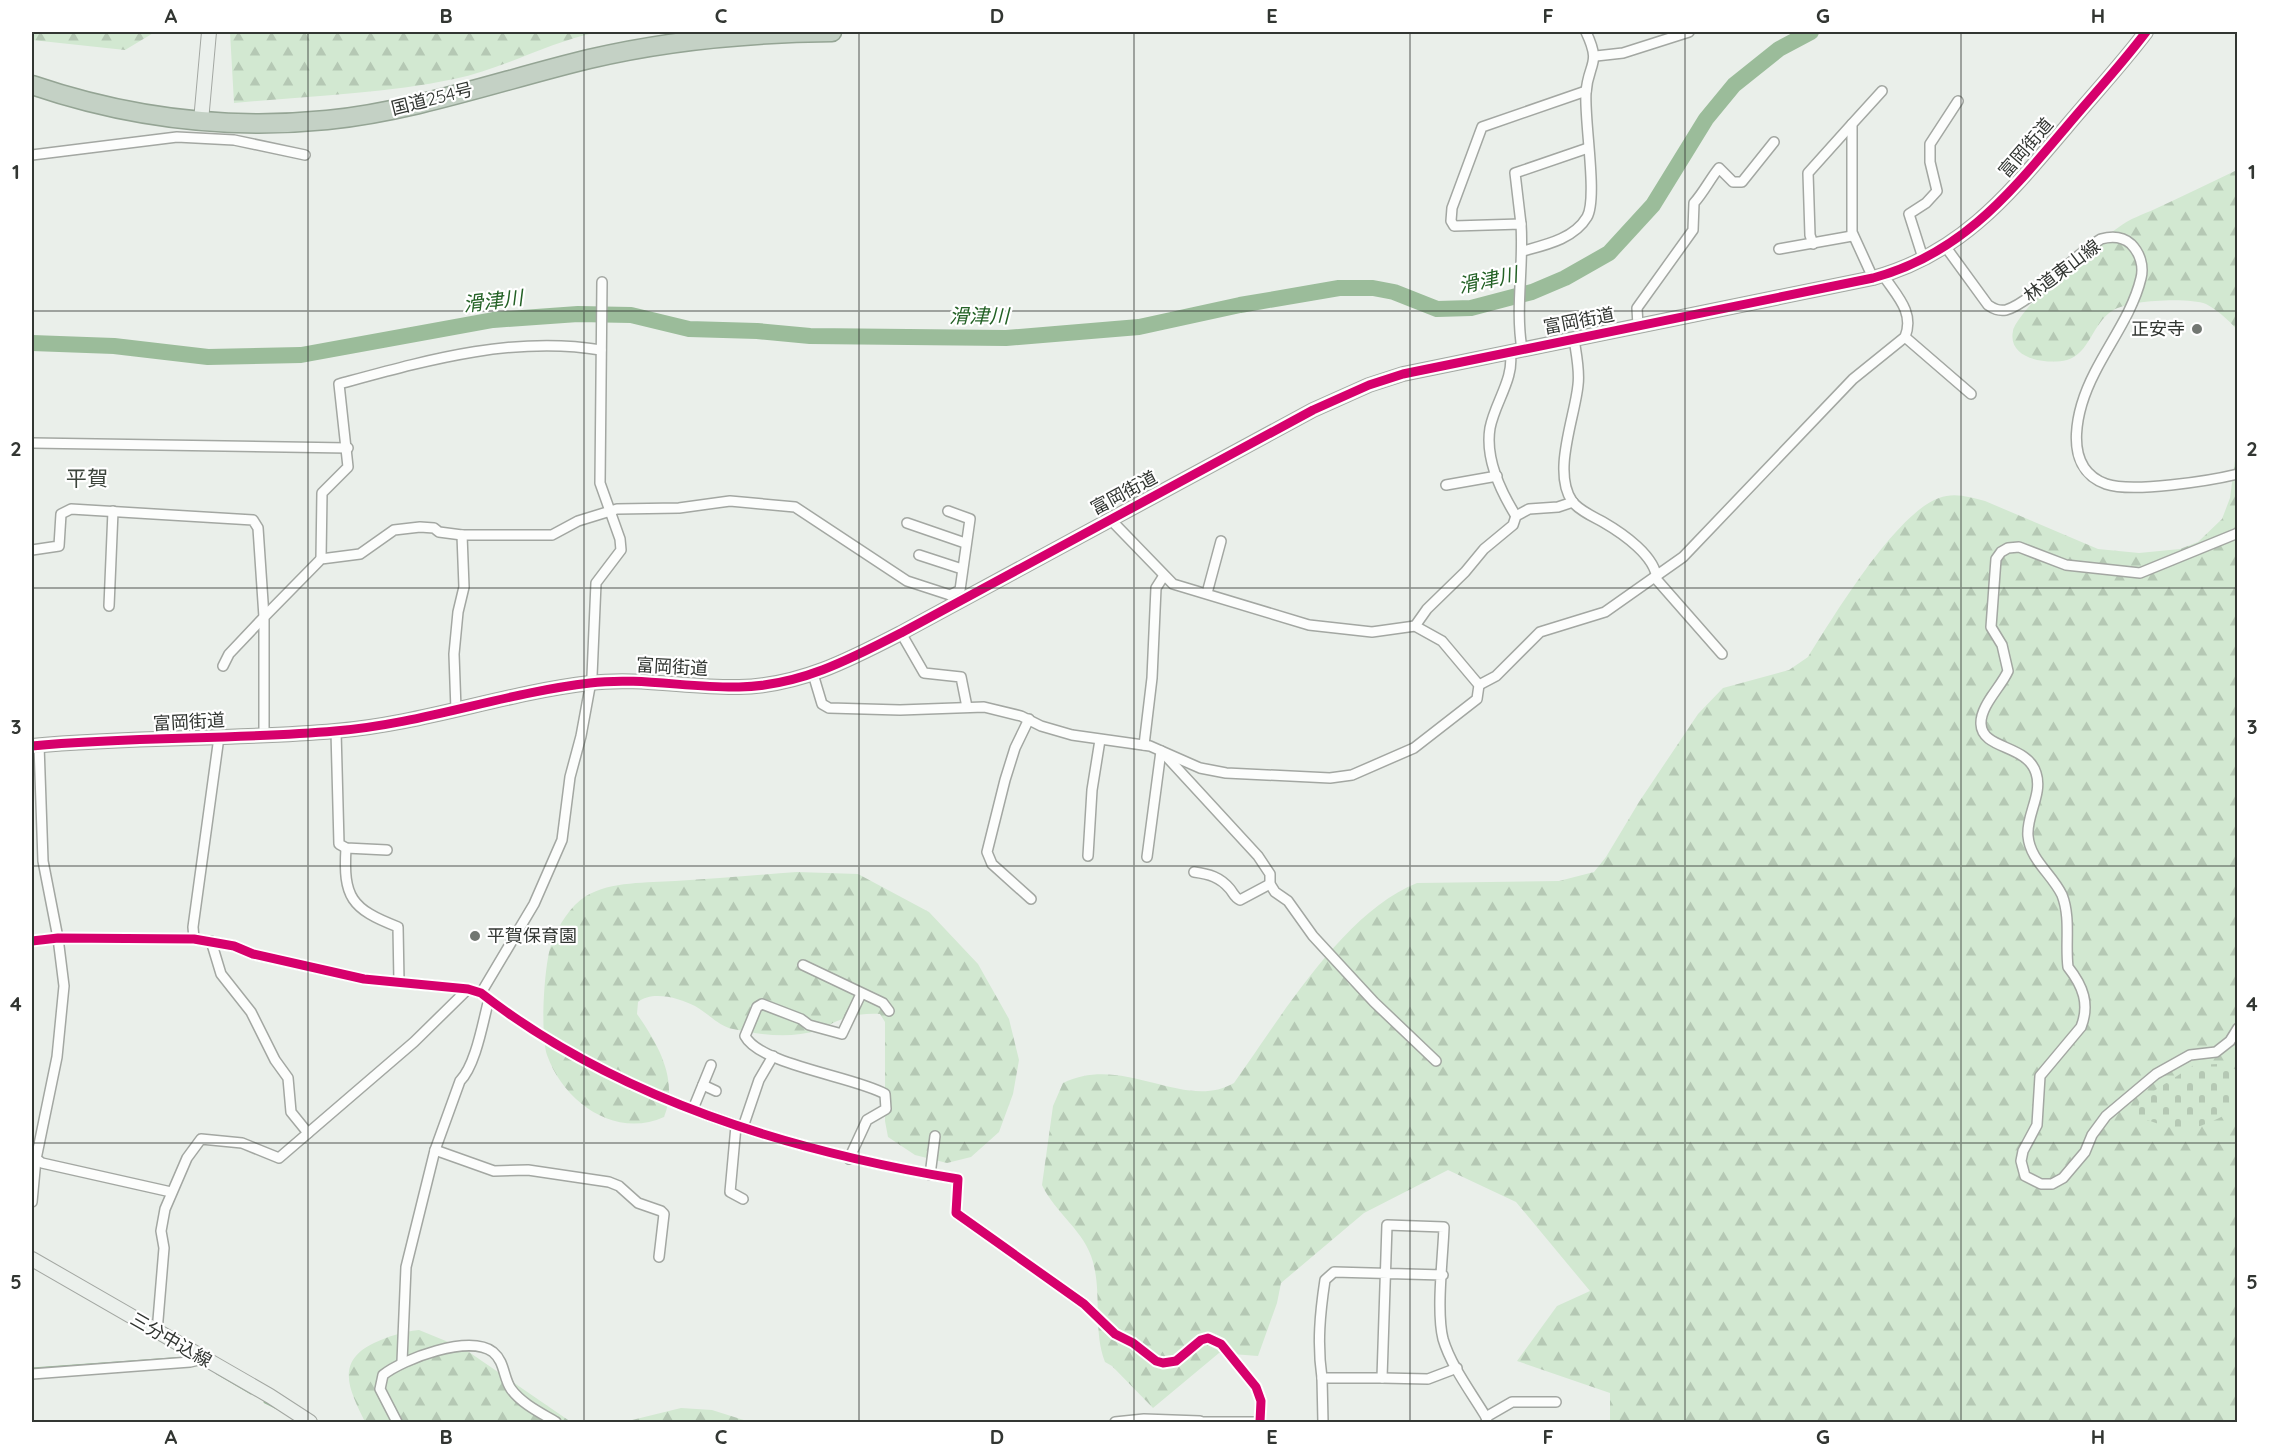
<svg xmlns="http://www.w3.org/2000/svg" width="2269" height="1454" viewBox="0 0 2269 1454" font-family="Quicksand,'Noto Sans JP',sans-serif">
  <defs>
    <pattern id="forest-firs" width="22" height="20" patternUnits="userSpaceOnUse" patternTransform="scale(1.5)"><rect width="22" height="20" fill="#d2e8d1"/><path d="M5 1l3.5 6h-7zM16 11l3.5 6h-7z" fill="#b5c8b4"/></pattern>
    <pattern id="cemetery-stones" width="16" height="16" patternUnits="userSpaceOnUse" patternTransform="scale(1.5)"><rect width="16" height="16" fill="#d2e8d1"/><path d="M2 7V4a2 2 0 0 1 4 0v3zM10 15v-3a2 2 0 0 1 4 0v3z" fill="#b5c8b4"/></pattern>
  </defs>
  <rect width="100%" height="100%" fill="#eaefea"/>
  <g fill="url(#forest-firs)">
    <path d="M32,32h123l-30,18 -93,-10z"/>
    <path d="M230,32h368c-49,10 -95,37 -144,47 -71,15 -147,17 -220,24z"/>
    <path d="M2237,170v160c-7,-9 -21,-21 -31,-26 -18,-7 -79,-4 -94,7 -20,13 -22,42 -45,49 -20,5 -60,-1 -54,-29 1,-10 31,-42 39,-49 22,-18 43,-39 67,-55 10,-8 25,-13 36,-18 28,-13 55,-26 82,-39z"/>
    <path d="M2237,444v978h-627v-29l-93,-32 40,-55 33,-15 -74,-89 -68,-32 -84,43 -83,70 -4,20 -19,53 -39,-3 -66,55 -41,-42 -7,-4c-12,-31 -3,-67 -12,-100 -8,-31 -38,-49 -51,-77l11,-79 10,-23c61,-30 121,29 171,0 45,-63 109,-171 183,-200l142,-2 35,-9 12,-15 33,-55 59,-88 25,-26 66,-18 19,-13c26,-41 87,-143 131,-159 15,-6 31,-1 46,3l113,48 41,4 41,-4 18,-7 24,-23 8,-21z"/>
    <path d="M797,872l61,2 71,38 49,52 31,55 10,41 -6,34 -14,38 -28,25 -24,6 -32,-8 -27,-18 -3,-16v-99l-5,-8c-13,-1 -28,1 -40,6 -8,2 -13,8 -21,10 -30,9 -56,5 -86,-1 -15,-3 -25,-16 -38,-23 -15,-8 -43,-16 -57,-4l-1,12c21,30 42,66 27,103 -48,22 -100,-14 -117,-62 -7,-20 -3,-93 5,-113 7,-17 18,-36 34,-46 25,-15 62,-13 89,-15 41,-2 82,-6 122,-9z"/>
    <path d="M419,1330l44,18 108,74h-206c-15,-31 -31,-60 9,-79 16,-7 27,-11 45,-13z"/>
    <path d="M681,1408l31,2 38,12h-126z"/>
  </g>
  <path fill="url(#cemetery-stones)" d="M2219,1064l18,6v51l-12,-6c-41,21 -47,16 -89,1l4,-16 54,-35z"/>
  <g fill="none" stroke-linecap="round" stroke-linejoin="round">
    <g stroke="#9bbc9a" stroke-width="3">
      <path d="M32,1369l154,-11"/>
      <path d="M217,1373l34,20"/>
      <path d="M265,1402l14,7"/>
    </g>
    <path stroke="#9bbc9a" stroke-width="16" d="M32,343l82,3 94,11 93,-2 192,-35 85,-6 53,1 58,14 68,2 53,5 196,2 133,-11 101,-22 99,-17h34l21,4 43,17 34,-1 61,-16 33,-14 44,-25 44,-48 53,-86 28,-34 45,-36 32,-17"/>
    <defs>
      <g id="street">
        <path d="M1596,56l27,-3 66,-21"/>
        <path d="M32,155l145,-18 57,3 71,15"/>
        <path d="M1521,224l-6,-51 73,-25"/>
        <path d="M1813,244l-3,-9 -2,-62 44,-49"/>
        <path d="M1945,246l43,59c6,4 10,6 18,5 25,-7 69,-56 95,-71 11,-3 21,-3 30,5 9,9 13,22 10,34 -8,34 -31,64 -46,94 -17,33 -36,95 11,112 26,9 103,-3 132,-10"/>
        <path d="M1779,249l73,-13"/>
        <path d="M1523,251c22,-6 51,-12 64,-34 11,-19 -3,-97 -1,-124 2,-31 16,-27 0,-61"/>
        <path d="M1923,258l-14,-44 17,-11 11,-12 -7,-29v-18l28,-43"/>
        <path d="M1873,278l-21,-46v-108l30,-33"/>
        <path d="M1638,326l-1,-18 56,-78 1,-27c10,-11 16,-24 25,-35l14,14h9l32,-40"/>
        <path d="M1905,337l66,57"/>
        <path d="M1574,339c2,14 6,31 4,46 -3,32 -26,87 -6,116 6,9 22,16 31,21 19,11 53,34 54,58l65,74"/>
        <path d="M1522,349c-7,-41 2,-84 -1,-125l-67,2 -3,-5 1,-13 30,-81 104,-36"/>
        <path d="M1510,352c5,26 -15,50 -20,76 -5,30 11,64 26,88"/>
        <path d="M32,443l316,5"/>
        <path d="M1446,485l51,-9"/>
        <path d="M948,511l22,8 -10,71 -10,5"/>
        <path d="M907,523l58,20"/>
        <path d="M2238,533l-98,40 -74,-8 -47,-18 -11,1 -7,4 -5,7 -5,68 11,18 6,26c-7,16 -28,35 -27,53 1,26 46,20 55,49 7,21 -10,42 -8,63 2,24 24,38 34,59 9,23 3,49 6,72 15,19 22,37 13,60l-41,49 -3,49 -14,26 -2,10 4,15 16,8h11l11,-6 22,-26 7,-17 14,-19 50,-42 34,-19 26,-3 14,-11 8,-13"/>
        <path d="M32,550l27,-4 2,-32 10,-5 182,11 5,8 6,89 -35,37 -6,12"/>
        <path d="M919,555l43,14"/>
        <path d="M321,559l1,-66 26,-26 -9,-83c85,-23 174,-49 262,-34"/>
        <path d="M1207,593l14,-52"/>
        <path d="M109,606l4,-95"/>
        <path d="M1415,626l12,-17 38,-37 19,-23 29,-24 3,-9 13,-7 29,-2 15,-5"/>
        <path d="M901,633l23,40 37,4 6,30"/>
        <path d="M813,674l9,30 7,4 71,2 84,-3 37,9 20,10 31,9 78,11 50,22 26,5 104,5 22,-3 62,-27 63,-49 2,-14 -37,-44 -27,-15 -43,6 -63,-7 -136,-41 -63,-65"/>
        <path d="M1479,685l17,-9 44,-44 65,-20 78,-55 170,-178 52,-42c10,-25 -9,-42 -22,-62"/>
        <path d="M456,710l-2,-56 4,-42 6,-25 -2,-52"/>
        <path d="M1029,719l-14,29 -10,32 -18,72 5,12 39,35"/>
        <path d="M336,731l3,113 7,4 41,2"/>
        <path d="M264,736v-119l57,-58 39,-5 34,-24 26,-3 14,1 5,4 23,3h90l26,-14 39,-12 62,-1 51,-7 65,6 112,74 43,14 10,7"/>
        <path d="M1144,745l8,-67 4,-90 7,-11"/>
        <path d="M1165,755l93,101 12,18v10l5,8 13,9 25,35 61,66 62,59"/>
        <path d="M346,848c-3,49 5,61 52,79l1,55"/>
        <path d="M1088,856l4,-66 8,-50"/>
        <path d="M1147,857l14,-106"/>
        <path d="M1194,872c15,2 26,5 36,17 4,5 4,8 10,11l30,-16"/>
        <path d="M194,939l-1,-12 26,-190"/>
        <path d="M32,941l26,-3 136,1 40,7 19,8 111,25 104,10 13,4c136,106 309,158 477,186l-2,34 128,91 31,30 18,9 23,18 7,2 13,-2 25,-21 7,-2 13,6 35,43 5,14 -1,21"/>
        <path d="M211,941l10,33 30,38 24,48 13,18 3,34 17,21"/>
        <path d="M803,965l80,38 6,8"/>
        <path d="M481,993l53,-89 28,-64 8,-63 11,-41 11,-60 4,-93 25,-33 -1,-11 -20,-56 2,-201"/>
        <path d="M703,1085l13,6"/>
        <path d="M693,1109l18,-44"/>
        <path d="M736,1126l-6,66 13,7"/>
        <path d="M743,1127l16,-47 14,-24"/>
        <path d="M435,1150l59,21 34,-1 81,12 10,4 19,17 23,8 3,3 -5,43"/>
        <path d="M34,1157l8,6 129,29"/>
        <path d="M849,1159l18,-39 19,-11 -1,-15c-29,-17 -125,-29 -140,-58l12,-29 5,-3 39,15 8,6 33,9 19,-40"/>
        <path d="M930,1175l5,-39"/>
        <path d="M32,1202l4,-43 21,-102 7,-71 -6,-48 -15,-77 -4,-116"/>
        <path d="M1443,1275l-109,-3 -9,8c-5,33 -8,64 -3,98h60l5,-153 57,2c-1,30 -8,84 -1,112 8,27 28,53 43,78"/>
        <path d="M157,1332l7,-84 -3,-17 4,-22 22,-51 14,-19 41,4 37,15 135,-116 54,-53"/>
        <path d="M402,1362l4,-95 29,-117 25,-69c16,-16 23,-60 29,-82"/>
        <path d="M32,1374l158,-12 13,-3"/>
        <path d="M1322,1378l1,44"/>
        <path d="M1382,1378l46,1 29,-11"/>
        <path d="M1487,1421l-1,-4 26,-15h44"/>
        <path d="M397,1422l-17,-33 3,-14c20,-16 86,-41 110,-23 12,10 10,25 18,37 11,15 30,24 45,33"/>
        <path d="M1115,1422l29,-3 56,2"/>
        <path d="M1200,1422h59"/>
      </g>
      <g id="secondary">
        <path d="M201,121l8,-89"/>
        <path d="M32,746c100,-10 203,-6 303,-15 87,-7 169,-38 255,-48 49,-6 99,5 149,4 60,-1 110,-27 162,-54l412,-223 56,-25 34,-11 470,-96c89,-24 137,-85 194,-152 26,-31 54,-61 79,-94"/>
        <path d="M32,1259l238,137 40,26"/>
      </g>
      <path id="highway" d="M32,85c94,32 195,45 295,35 89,-9 175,-40 262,-61 80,-19 161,-26 243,-27"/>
    </defs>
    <use href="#street" stroke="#a3a7a2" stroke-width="12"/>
    <use href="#secondary" stroke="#a3a7a2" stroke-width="16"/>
    <use href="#highway" stroke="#94a494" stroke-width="21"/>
    <use href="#street" stroke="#fcfdfc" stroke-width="9"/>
    <use href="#secondary" stroke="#ebf0ec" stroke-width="14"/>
    <use href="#highway" stroke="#c4d1c5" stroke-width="18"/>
    <defs>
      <g id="cycleway">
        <path d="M32,746c100,-10 203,-6 303,-15 87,-7 169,-38 255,-48 49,-6 99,5 149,4 60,-1 110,-27 162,-54l412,-223 56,-25 34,-11 470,-96c89,-24 137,-85 194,-152 26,-31 54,-61 79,-94"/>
        <path d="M32,941l26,-3 136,1 40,7 19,8 111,25 104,10 13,4c136,106 309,158 477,186l-2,34 128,91 31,30 18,9 23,18 7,2 13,-2 25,-21 7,-2 13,6 35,43 5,14 -1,21"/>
      </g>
    </defs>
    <use href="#cycleway" stroke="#fff" stroke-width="13"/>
    <use href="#cycleway" stroke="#d6006c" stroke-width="9"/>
  </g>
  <path fill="none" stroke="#323632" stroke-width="1.5" stroke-opacity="0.55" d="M308,32v1390M584,32v1390M859,32v1390M1134,32v1390M1410,32v1390M1685,32v1390M1961,32v1390M32,311h2206M32,588h2206M32,866h2206M32,1143h2206"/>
  <g fill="#727772" stroke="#fff" stroke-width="2">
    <circle cx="2197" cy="329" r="6"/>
    <circle cx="475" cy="936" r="6"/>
  </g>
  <g text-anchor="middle" stroke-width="4.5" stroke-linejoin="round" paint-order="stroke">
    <g font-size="18" fill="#323632" stroke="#fff">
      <text transform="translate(432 99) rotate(-14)" y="6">国道254号</text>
      <text transform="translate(2026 148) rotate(-49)" y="6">富岡街道</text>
      <text transform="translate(2062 271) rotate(-37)" y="6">林道東山線</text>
      <text transform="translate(1579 321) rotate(-11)" y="6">富岡街道</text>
      <text transform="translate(1124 493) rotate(-28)" y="6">富岡街道</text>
      <text transform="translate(672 667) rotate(3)" y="6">富岡街道</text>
      <text transform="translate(189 722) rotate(-3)" y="6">富岡街道</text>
      <text transform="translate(171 1340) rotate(30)" y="6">三分中込線</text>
    </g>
    <g font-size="18" fill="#323632" stroke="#fff" text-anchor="end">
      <text x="2185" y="335">正安寺</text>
      <text x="487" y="942" text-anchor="start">平賀保育園</text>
    </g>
    <g font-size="20" font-style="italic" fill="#236125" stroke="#fff">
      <text transform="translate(1488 280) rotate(-12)" y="7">滑津川</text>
      <text transform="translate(493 301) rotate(-7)" y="7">滑津川</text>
      <text x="979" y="323">滑津川</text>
    </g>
    <g font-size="21" fill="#3d453c" stroke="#fff">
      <text x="87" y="486">平賀</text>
    </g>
  </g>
  <rect width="2269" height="1454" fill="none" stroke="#ffffff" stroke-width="66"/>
  <rect x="33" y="33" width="2203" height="1388" fill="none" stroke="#323632" stroke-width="2"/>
  <g font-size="20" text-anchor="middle" font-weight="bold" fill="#323632">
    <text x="171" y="23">A</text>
    <text x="446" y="23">B</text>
    <text x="721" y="23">C</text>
    <text x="997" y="23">D</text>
    <text x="1272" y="23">E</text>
    <text x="1548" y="23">F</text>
    <text x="1823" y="23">G</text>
    <text x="2098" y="23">H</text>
    <text x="16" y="179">1</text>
    <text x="2252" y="179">1</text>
    <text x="16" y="456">2</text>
    <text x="2252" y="456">2</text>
    <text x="16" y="734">3</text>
    <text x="2252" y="734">3</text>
    <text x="16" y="1011">4</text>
    <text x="2252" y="1011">4</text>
    <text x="16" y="1289">5</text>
    <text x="2252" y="1289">5</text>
    <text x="171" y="1444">A</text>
    <text x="446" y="1444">B</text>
    <text x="721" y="1444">C</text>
    <text x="997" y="1444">D</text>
    <text x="1272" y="1444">E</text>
    <text x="1548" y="1444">F</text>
    <text x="1823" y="1444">G</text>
    <text x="2098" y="1444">H</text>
  </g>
</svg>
